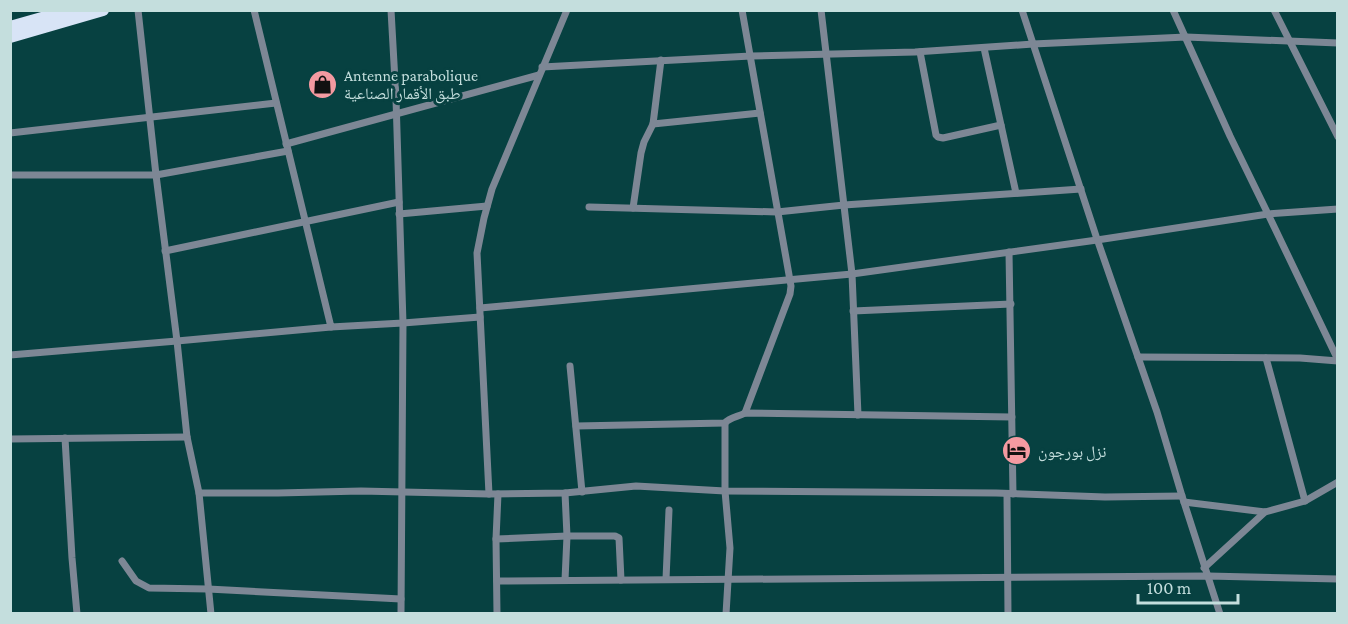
<svg xmlns="http://www.w3.org/2000/svg" width="1348" height="624" viewBox="0 0 1348 624" font-family="'Crimson Pro','Noto Naskh Arabic',serif">
  <rect width="100%" height="100%" fill="#074141"/>
  <g fill="none" stroke-linecap="round" stroke-linejoin="round">
    <g stroke="#7d8795" stroke-width="7">
      <path d="M138,10l18,165 21,166 10,96 12,56 12,121"/>
      <path d="M254,10l77,317 72,-4 77,-6"/>
      <path d="M391,10l5,89 7,224 -2,291"/>
      <path d="M742,10l49,276 -1,8 -45,119"/>
      <path d="M821,10l31,264 6,141"/>
      <path d="M1022,10l74,226 61,176 25,84 38,118"/>
      <path d="M1173,10l57,126 38,78 70,146"/>
      <path d="M1274,10l64,127"/>
      <path d="M984,48l32,145"/>
      <path d="M920,52l16,83 2,2 5,1 58,-13"/>
      <path d="M542,67l209,-11 164,-4 118,-8 153,-7 152,6"/>
      <path d="M653,124l107,-11"/>
      <path d="M10,133l266,-30"/>
      <path d="M286,144l253,-69"/>
      <path d="M10,175h146l132,-24"/>
      <path d="M589,207l188,5 67,-7 237,-16"/>
      <path d="M633,208l8,-55 3,-11 9,-18 8,-64"/>
      <path d="M399,214l88,-8"/>
      <path d="M165,251l234,-49"/>
      <path d="M1009,252l4,242"/>
      <path d="M480,308l372,-34 245,-34 171,-26 70,-5"/>
      <path d="M853,311l158,-7"/>
      <path d="M10,355l167,-14 154,-14"/>
      <path d="M1138,357l162,1 38,3"/>
      <path d="M1266,358l39,143"/>
      <path d="M570,366l12,126"/>
      <path d="M725,423v68l5,57 -4,66"/>
      <path d="M576,426l149,-3c5,-6 13,-6 20,-10l267,4"/>
      <path d="M65,438l7,120 5,56"/>
      <path d="M10,439l177,-2"/>
      <path d="M199,493h79l83,-2 128,3 76,-1 71,-7 89,5 271,2 109,4 77,-1"/>
      <path d="M489,494l-12,-241 7,-35 8,-29 75,-179"/>
      <path d="M1007,494l1,120"/>
      <path d="M1184,502l81,10 40,-11 33,-19"/>
      <path d="M496,539l71,-3h48l4,2 2,42"/>
      <path d="M122,561l14,20 13,7 59,1 193,10"/>
      <path d="M1204,568l61,-56"/>
      <path d="M666,579l3,-69"/>
      <path d="M565,580l2,-44 -2,-43"/>
      <path d="M497,581l711,-5 130,3"/>
      <path d="M497,614l-1,-75 2,-45"/>
    </g>
    <g stroke="#d8e4f6" stroke-width="12">
      <path d="M10,27l60,-17"/>
      <path d="M10,37l93,-27"/>
    </g>
  </g>
  <defs>
    <symbol id="shop-disc" viewBox="-11 -11 22 22"><circle r="9.5" fill="#f49aa1" stroke="#074141"/><path d="M-5-2.5h2.3a2.7 3.5 0 0 1 5.4 0H5L5.5 6h-11ZM-1.5-2.5h3a1.5 2.3 0 0 0-3 0Z" fill="#111"/></symbol>
    <symbol id="hotel-disc" viewBox="-11 -11 22 22"><circle r="9.5" fill="#f49aa1" stroke="#074141"/><path d="M-6-4.5h1.5V1H6V5H4.5V3h-9V5H-6ZM-4 0a1.8 1.8 0 1 1 3.6 0ZM.5 0V-2.5h3Q6-2.5 6 0Z" fill="#111"/></symbol>
  </defs>
  <g fill-rule="evenodd">
    <use href="#shop-disc" x="306" y="68" width="33" height="33"/>
    <use href="#hotel-disc" x="1000" y="434" width="33" height="33"/>
  </g>
  <g text-anchor="middle" stroke-width="6" stroke-linejoin="round" paint-order="stroke">
    <g font-size="16" fill="#c4dedd" stroke="#074141" text-anchor="start">
      <text x="344" y="81">Antenne parabolique<tspan x="344" dy="18">طبق الأقمار الصناعية</tspan></text>
      <text x="1038" y="457">نزل بورجون</text>
    </g>
  </g>
  <rect width="1348" height="624" fill="none" stroke="#c4dedd" stroke-width="24"/>
  <path d="M1138 594v9h100v-9" fill="none" stroke="#c4dedd" stroke-width="3"/>
  <text x="1147" y="594" font-size="18" fill="#c4dedd" stroke="#074141" stroke-width="4.5" paint-order="stroke">100 m</text>
</svg>
